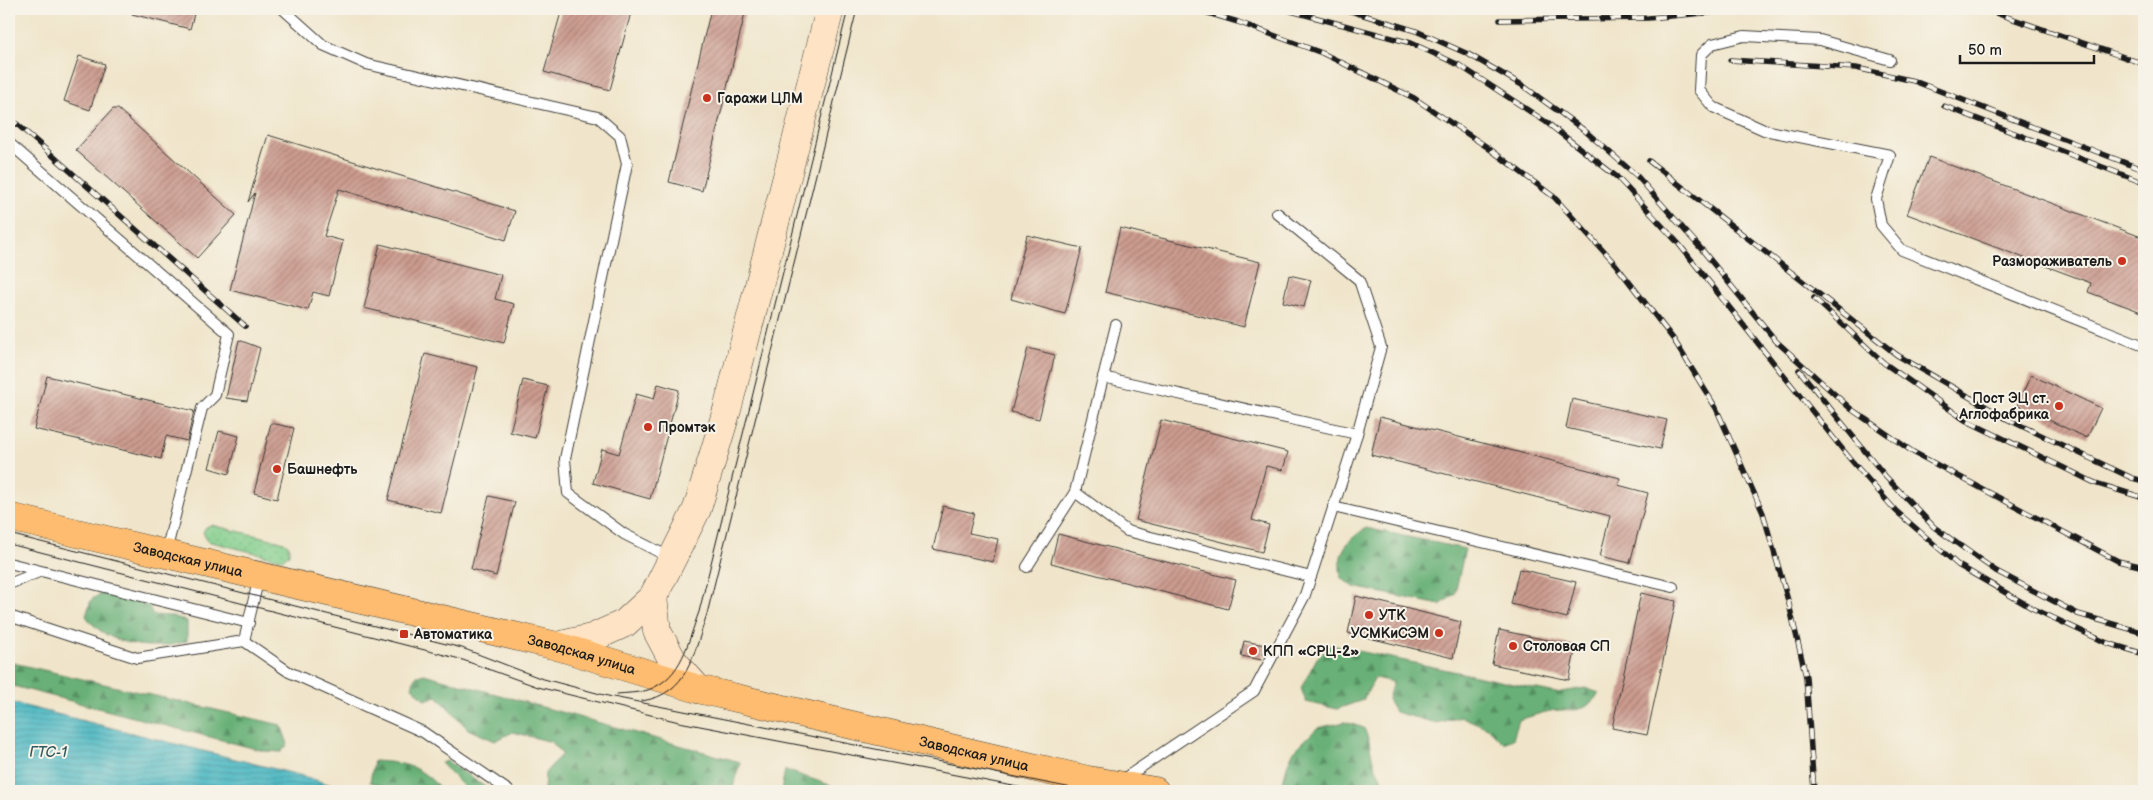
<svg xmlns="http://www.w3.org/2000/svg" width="2153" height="800" viewBox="0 0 2153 800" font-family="'Balsamiq Sans',sans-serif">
  <defs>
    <pattern id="grass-dots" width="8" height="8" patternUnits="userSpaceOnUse" patternTransform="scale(1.25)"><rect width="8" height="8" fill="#81cd8b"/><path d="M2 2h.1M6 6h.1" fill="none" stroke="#6faf77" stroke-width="1.8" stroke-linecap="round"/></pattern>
    <pattern id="forest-firs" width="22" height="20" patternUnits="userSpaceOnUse" patternTransform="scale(1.25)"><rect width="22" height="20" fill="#68b077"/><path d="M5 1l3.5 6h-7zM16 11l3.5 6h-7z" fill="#558e61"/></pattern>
    <pattern id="water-rules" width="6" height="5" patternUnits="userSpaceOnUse" patternTransform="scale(1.25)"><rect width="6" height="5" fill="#48b7c2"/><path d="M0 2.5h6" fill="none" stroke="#3b949d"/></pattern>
    <pattern id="building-hatch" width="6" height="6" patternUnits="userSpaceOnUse" patternTransform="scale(1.25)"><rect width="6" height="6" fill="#cc9b8f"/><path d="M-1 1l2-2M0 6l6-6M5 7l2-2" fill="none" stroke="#a57e74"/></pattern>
  </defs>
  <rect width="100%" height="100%" fill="#f7f3e8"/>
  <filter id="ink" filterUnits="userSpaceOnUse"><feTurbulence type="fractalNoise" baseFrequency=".02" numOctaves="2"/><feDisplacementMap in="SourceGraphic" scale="10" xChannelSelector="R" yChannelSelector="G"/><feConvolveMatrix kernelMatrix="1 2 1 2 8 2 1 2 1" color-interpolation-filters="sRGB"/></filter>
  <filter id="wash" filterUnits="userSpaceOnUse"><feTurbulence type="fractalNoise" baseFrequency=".0096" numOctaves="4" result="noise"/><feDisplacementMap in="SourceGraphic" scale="20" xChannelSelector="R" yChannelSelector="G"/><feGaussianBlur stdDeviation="1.12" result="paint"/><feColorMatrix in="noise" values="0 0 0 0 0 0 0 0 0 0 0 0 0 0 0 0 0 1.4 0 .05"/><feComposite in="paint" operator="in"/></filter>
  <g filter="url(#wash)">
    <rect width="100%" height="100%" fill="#f0e5ca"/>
    <path fill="url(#grass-dots)" stroke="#4e7454" d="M211,525l73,17 5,4v8l-4,4 -5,1 -73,-18 -4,-9 3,-5z"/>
    <g fill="url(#forest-firs)" stroke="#42664a">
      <path d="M1366,528l99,21 -10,45 -15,11 -86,-18 -13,-9c-4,-26 4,-36 25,-50z"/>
      <path d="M103,592l46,11 3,12 19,1 16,5v20c-32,11 -81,5 -101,-25l5,-16z"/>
      <path d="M1330,645l226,48 29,-5 14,5c-16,24 -26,14 -49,18 -10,2 -21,6 -31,9l-6,19 -10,4 -15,-15 -26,-11 -26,6 -41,-11 -7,-13 5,-17 -18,-4 -12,22 -26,9 -31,-7 -5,-14 16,-30z"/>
      <path d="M9,662l272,63 7,19 -7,8 -17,-1 -255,-66z"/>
      <path d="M424,674l316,88 -8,29h-187l-1,-1 1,-17 17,-19 -10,-12 -39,-10 -18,9 -27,-12 -31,-33 -12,4 -13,-13 3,-10z"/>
      <path d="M1345,722l19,6 5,13 4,21 10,20 39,9h-136l-3,-9 4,-16 7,-15 23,-23z"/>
      <path d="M374,761c35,2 45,5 69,30h-46l-27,-9z"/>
      <path d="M447,761l44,30h-23l-27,-28z"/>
      <path d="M785,770l48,16 4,5h-56z"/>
    </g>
    <path fill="url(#water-rules)" stroke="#326a6f" d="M9,702l294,74 47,15h-341z"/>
    <g id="blocks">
      <g fill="url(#building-hatch)">
        <path d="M132,9h40l22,5 -4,15 -58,-15z"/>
        <path d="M562,9h70l-22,81 -66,-18z"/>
        <path d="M711,9h17l17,4 -43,178 -33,-9z"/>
        <path d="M79,56l26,8 -15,46 -26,-9z"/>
        <path d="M113,109h5l118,106 -39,43 -121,-108z"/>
        <path d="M268,135l247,76 -9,29 -167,-51 -15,47 19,5 -14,55 -16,-4 -5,18 -78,-20 25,-97 -7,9z"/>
        <path d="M1929,157l215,81v75l-56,-21 3,-9 -184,-69z"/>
        <path d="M1120,228l140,34 -16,65 -139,-35z"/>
        <path d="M1027,235l55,13 -17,66 -54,-15z"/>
        <path d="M380,244l121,31 -6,24 19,5 -10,39 -140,-35z"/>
        <path d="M1289,275l22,5 -7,27 -21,-5z"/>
        <path d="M239,340l21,8 -13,53 -21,-3z"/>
        <path d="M1028,348l27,7 -16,64 -28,-7z"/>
        <path d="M425,354l53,13 -37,146 -53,-13z"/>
        <path d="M2031,375l70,33 -14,30 -70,-33z"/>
        <path d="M47,376l147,35 -7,30 -21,-5 -5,23 -127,-30z"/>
        <path d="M523,380l25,6 -13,52 -25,-6z"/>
        <path d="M658,384l21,6 -29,109 -57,-16 9,-34 17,5 17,-60 18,5z"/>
        <path d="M1572,399l95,21 -7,29 -94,-21z"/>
        <path d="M1380,417l240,61 -2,7 30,8 -18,70 -30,-7 10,-40 -239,-61z"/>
        <path d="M1161,420l127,32 -5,18 -17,-4 -14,54 17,5 -7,27 -126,-32z"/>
        <path d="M271,423l23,5 -17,71 -23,-6z"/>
        <path d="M219,431l20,5 -10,38 -20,-6z"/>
        <path d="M489,496l26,6 -19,74 -25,-7z"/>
        <path d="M943,506l31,7 -5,20 29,6 -5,23 -60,-13z"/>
        <path d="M1058,534l178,46 -8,29 -177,-46z"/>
        <path d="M1519,569l57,13 -9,36 -56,-14z"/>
        <path d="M1641,593l35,8 -29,134 -35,-7z"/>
        <path d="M1356,596l105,26 -8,36 -105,-25z"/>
        <path d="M1499,630l77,16 -7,34 -77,-16z"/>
        <path d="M1244,641l21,4 -3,15 -21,-4z"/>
      </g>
    </g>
  </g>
  <g filter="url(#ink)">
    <use href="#blocks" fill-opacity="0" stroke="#3c3a36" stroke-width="1"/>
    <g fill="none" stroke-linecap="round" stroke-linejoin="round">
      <defs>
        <g id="lane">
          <path d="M283,9l40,36 43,19 232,53 22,19 7,28 -62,295 3,34 56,41 47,24"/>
          <path d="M1890,60l-70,-20 -76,-4 -32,8 -11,11 -2,35 14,17 51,23 126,25 -14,44 5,26 21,25 242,96"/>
          <path d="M9,143l220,191 -14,61 -13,13 -36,144"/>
          <path d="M1103,377l254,57"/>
          <path d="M1075,492l52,39 184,46"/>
          <path d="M1333,507l340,80"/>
          <path d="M9,563l240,60"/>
          <path d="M1027,567l48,-75 41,-167"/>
          <path d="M9,584l30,-12"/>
          <path d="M9,616l128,42 107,-17 45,31 134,60 86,59"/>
          <path d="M244,641l15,-64"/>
          <path d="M1122,780l132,-89 51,-96 52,-161 24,-87 -22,-67 -82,-67"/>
        </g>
        <g id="secondary">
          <path d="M653,597l4,34 16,30 25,28"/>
          <path d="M557,646l35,-8 33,-15 28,-26 44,-88 30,-99 103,-401"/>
        </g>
        <g id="primary">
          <path id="s1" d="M9,517l548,129 141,43 390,91 67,11"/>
        </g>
      </defs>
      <use href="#lane" stroke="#3c3a36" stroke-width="12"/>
      <use href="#secondary" stroke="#3c3a36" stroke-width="29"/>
      <use href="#primary" stroke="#3c3a36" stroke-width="29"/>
      <use href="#lane" stroke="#fff" stroke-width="10"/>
      <use href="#secondary" stroke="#fee4c5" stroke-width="28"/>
      <use href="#primary" stroke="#fdbc6f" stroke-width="28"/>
      <g stroke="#1c1c1c" stroke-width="1">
        <path d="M9,534l453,114 78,30 68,18 479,95"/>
        <path d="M9,544l451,115 78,28 141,35 360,69"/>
        <path d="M617,694c10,-1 22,-1 31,-4 35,-13 39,-47 51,-78l149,-603"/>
        <path d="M642,701c47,-7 52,-49 65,-87l150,-605"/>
      </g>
      <defs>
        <g id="rail">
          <path d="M1195,9l43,13 84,31 92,45 73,49 67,50 62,68 58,75 42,68 47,105 26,91 17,73 8,114"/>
          <path d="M1344,9l72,22 52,23 54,31 62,45 53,46 66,75 73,90 75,68 62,43 205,109 26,6"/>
          <path d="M1984,9l160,55"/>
          <path d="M1291,11l120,32 48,22 87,57 71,55 61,66 173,217 45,51 62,54 74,43 75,35 37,11"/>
          <path d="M1500,20l148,-2 101,-9"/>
          <path d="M1730,60l126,8 58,13 230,89"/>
          <path d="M1944,106l200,77"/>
          <path d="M9,117l236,209"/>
          <path d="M1649,161l248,194 112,65 123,58 12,3"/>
          <path d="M1814,298l70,65 81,57 130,63 49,15"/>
          <path d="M1799,370l87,107 48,50 62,44 82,43 66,19"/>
        </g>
      </defs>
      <use href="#rail" stroke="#1c1c1c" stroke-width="5.5"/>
      <use href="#rail" stroke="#f7f3e8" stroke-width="4" stroke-dasharray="11" stroke-linecap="butt"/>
    </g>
  </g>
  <g fill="#c8321e" stroke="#f7f3e8" stroke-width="2">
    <circle cx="707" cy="98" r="5"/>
    <circle cx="2122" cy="261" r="5"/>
    <circle cx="2059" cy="406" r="5"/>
    <circle cx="648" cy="427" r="5"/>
    <circle cx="277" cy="469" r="5"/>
    <circle cx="1369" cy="615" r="5"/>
    <circle cx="1439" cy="633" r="5"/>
    <rect x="399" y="629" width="10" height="10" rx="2.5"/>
    <circle cx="1513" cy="646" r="5"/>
    <circle cx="1253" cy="651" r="5"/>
  </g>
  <g text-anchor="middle" stroke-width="4" stroke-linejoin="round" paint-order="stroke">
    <g font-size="14" font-weight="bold" fill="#1c1c1c" stroke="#f7f3e8" text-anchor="start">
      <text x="717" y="103">Гаражи ЦЛМ</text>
      <text x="2112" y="266" text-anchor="end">Размораживатель</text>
      <text x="2049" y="403" text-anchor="end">Пост ЭЦ ст.<tspan x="2049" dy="16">Аглофабрика</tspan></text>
      <text x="658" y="432">Промтэк</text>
      <text x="287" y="474">Башнефть</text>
      <text x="1379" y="620">УТК</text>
      <text x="1429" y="638" text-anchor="end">УСМКиСЭМ</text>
      <text x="414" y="639">Автоматика</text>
      <text x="1523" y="651">Столовая СП</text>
      <text x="1263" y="656">КПП «СРЦ-2»</text>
    </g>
    <g font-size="14" fill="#1c1c1c" stroke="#f7f3e8">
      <text dy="5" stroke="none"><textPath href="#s1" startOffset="184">Заводская улица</textPath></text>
      <text dy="5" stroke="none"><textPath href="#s1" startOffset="589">Заводская улица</textPath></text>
      <text dy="5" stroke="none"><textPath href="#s1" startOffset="994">Заводская улица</textPath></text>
    </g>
    <g font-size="15" font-style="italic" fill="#2e5a5e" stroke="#f7f3e8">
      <text x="48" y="757">ГТС-1</text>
    </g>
  </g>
  <rect width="2153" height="800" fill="none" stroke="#f7f3e8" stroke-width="30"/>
  <path d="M1960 55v8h134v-8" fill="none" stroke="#1c1c1c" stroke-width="2.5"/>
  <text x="1968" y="55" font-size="15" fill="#1c1c1c" stroke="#f7f3e8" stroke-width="4" paint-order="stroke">50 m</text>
</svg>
